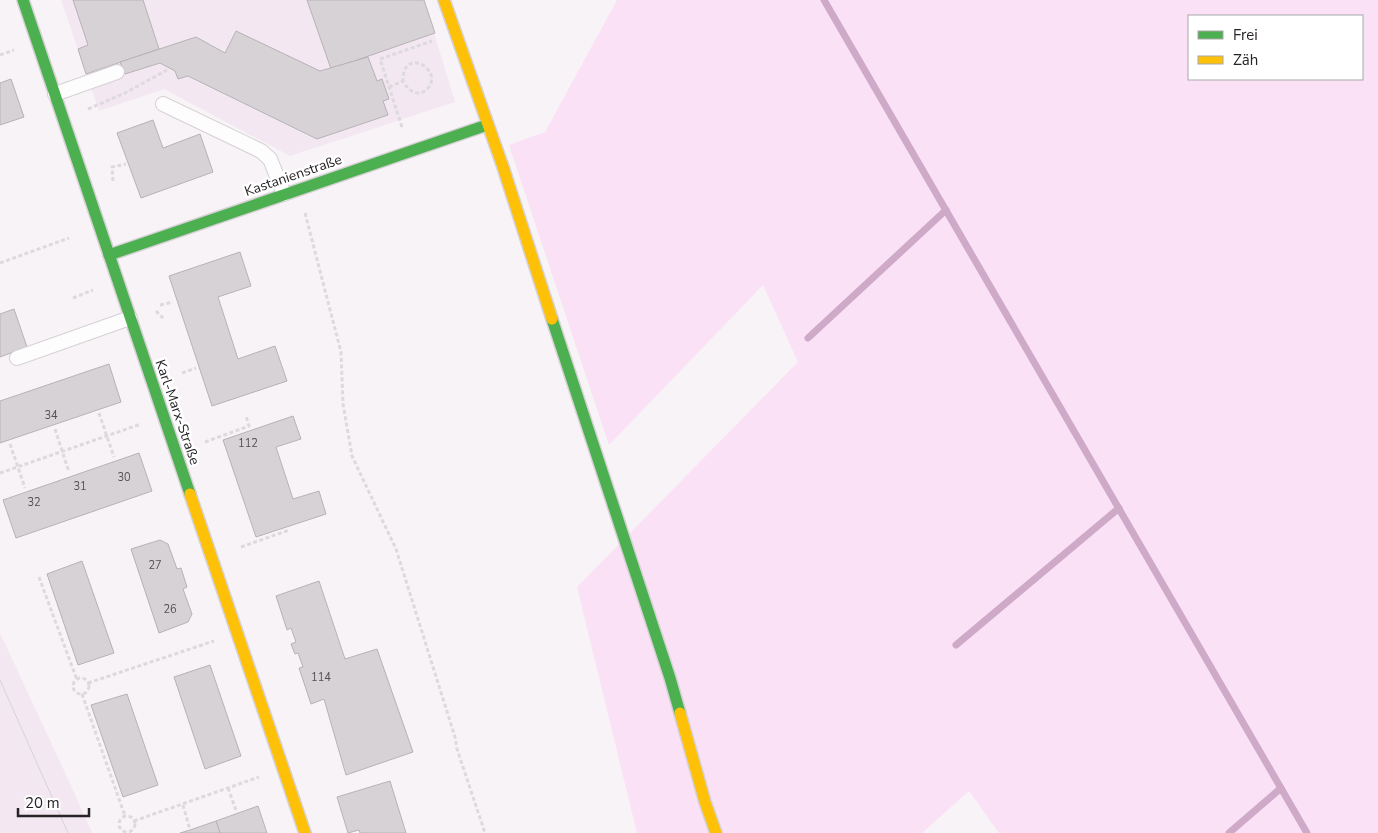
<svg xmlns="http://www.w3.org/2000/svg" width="1378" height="833" viewBox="0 0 1378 833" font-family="'Nunito Sans',sans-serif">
  <rect width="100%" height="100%" fill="#f8f3f7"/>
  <g fill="#f3e7f1">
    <path d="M61,0h363l31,102 -165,54 -126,-67 -65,22z"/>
    <path d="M0,633l72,155 20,45h-92z"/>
  </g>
  <path fill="#fae1f5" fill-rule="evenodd" d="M617,0h761v833h-379l-30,-42 -47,42h-285l-60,-246 221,-225 -35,-77 -154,160 -100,-300 36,-13zM1189,16h173v63h-173z"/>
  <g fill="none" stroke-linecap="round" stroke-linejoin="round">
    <g stroke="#cea9c8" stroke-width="7">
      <path d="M824,0l483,833"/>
      <path d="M808,338l138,-128"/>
      <path d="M956,645l163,-137"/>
      <path d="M1229,833l52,-45"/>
    </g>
  </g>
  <g fill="#d6d2d5" stroke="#b7b2b6">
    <path d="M73,0h70l16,49 -73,25 -8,-25 10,-4z"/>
    <path d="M307,0h117l11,33 -104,36z"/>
    <path d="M236,31l84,40 48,-14 9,24 5,-2 7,20 -6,2 5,14 -71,24 -129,-63 -10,3 -3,-8 -15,-8 -35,11 -5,-12 76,-25 29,16z"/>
    <path d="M11,79l13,38 -24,8v-42z"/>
    <path d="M153,120l10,28 37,-14 13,38 -72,26 -24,-65z"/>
    <path d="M240,252l11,34 -33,11 20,62 37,-13 12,35 -75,25 -43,-130z"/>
    <path d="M14,309l13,38 -27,10v-43z"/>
    <path d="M109,364l12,38 -121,41v-42z"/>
    <path d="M293,416l8,23 -25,8 17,52 26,-8 7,23 -70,23 -33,-97z"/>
    <path d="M139,453l13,38 -136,47 -13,-38z"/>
    <path d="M160,540l8,4 9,25 4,-1 6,19 -4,2 9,25 -4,8 -29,11 -28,-84z"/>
    <path d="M82,561l32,92 -36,12 -31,-91z"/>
    <path d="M319,581l26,78 32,-10 36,103 -67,23 -22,-76 -13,5 -12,-36 4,-1 -5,-14 -3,1 -4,-10 5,-2 -5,-14 -4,2 -11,-34z"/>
    <path d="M210,665l31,91 -36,13 -31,-92z"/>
    <path d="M127,694l31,91 -35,12 -32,-92z"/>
    <path d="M390,781l16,52h-46l-1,-3 -11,3 -11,-36z"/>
    <path d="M258,806l9,27h-47l-4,-12z"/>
    <path d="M216,821l4,12h-40l10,-3z"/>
  </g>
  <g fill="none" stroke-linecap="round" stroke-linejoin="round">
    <defs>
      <g id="lane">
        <path d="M55,94l62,-22"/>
        <path d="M163,104l98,47 9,8 14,35"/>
        <path d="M17,358l113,-40"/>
      </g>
      <g id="fast">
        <path d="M23,0l167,494"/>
        <path d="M109,255l378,-130"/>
        <path d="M552,319l118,359 10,35"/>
      </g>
      <g id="slow">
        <path d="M444,0l59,167 49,152"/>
        <path d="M190,494l115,339"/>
        <path d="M680,713l25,89 11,31"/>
      </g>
    </defs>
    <use href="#lane" stroke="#d5d1d4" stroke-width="16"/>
    <use href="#fast" stroke="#d5d1d4" stroke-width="14"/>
    <use href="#slow" stroke="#d5d1d4" stroke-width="14"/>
    <g stroke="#dcdadc" stroke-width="3" stroke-dasharray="4 2.5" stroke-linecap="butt">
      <path d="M0,55l14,-5"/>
      <path d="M389,87l14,-6c6,11 16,17 25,7 16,-19 -26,-42 -25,-7"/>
      <path d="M88,109l37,-16 42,-23"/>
      <path d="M402,127l-22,-68 52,-18"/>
      <path d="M113,181l-1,-14 14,-3"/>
      <path d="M305,213l36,139 2,52 9,52 44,93 59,188 2,12 28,84"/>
      <path d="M0,263l69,-25"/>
      <path d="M73,298l20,-8"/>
      <path d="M160,305l13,-3"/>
      <path d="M156,311l7,7"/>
      <path d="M182,373l14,-5"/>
      <path d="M99,413l15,44"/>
      <path d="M55,429l14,43"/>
      <path d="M205,442l44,-16 -3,-10"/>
      <path d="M10,444l15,44"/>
      <path d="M0,473l141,-49"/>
      <path d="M241,547l48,-17"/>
      <path d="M39,577l38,103"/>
      <circle cx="81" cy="686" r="8"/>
      <path d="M88,683l126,-42"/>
      <path d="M82,694l43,122"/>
      <path d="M228,788l9,25"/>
      <path d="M183,805l7,25"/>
      <circle cx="127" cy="824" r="8"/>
      <path d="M134,821l125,-44"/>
    </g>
    <use href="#lane" stroke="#fefdfe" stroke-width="14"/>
    <use href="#fast" stroke="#4caf50" stroke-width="11"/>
    <use href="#slow" stroke="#ffc107" stroke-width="11"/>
    <path stroke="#d5d4d5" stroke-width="1" d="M0,680l68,153"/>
  </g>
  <g text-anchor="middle" stroke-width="5" stroke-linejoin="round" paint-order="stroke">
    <g font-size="11" fill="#534f52">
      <text x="51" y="419">34</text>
      <text x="248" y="447">112</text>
      <text x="124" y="481">30</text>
      <text x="80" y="490">31</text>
      <text x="34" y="506">32</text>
      <text x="155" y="569">27</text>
      <text x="170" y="613">26</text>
      <text x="321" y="681">114</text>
    </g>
    <g font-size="14" fill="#272326" stroke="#fff">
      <text transform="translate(293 175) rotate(-19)" y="5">Kastanienstraße</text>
      <text transform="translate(178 412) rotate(71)" y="5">Karl-Marx-Straße</text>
    </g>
  </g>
  <rect x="1188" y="15" width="175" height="65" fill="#ffffff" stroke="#a9a7a8"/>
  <rect x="1198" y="31" width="25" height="8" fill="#4caf50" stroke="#a9a7a8"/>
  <text x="1233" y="40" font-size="15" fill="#272326">Frei</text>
  <rect x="1198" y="56" width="25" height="8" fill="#ffc107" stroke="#a9a7a8"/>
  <text x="1233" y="65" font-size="15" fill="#272326">Zäh</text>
  <path d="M18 808v8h71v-8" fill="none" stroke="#272326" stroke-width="2.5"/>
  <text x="25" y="808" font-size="15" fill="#272326" stroke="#ffffff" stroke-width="4" paint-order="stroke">20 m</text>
</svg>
